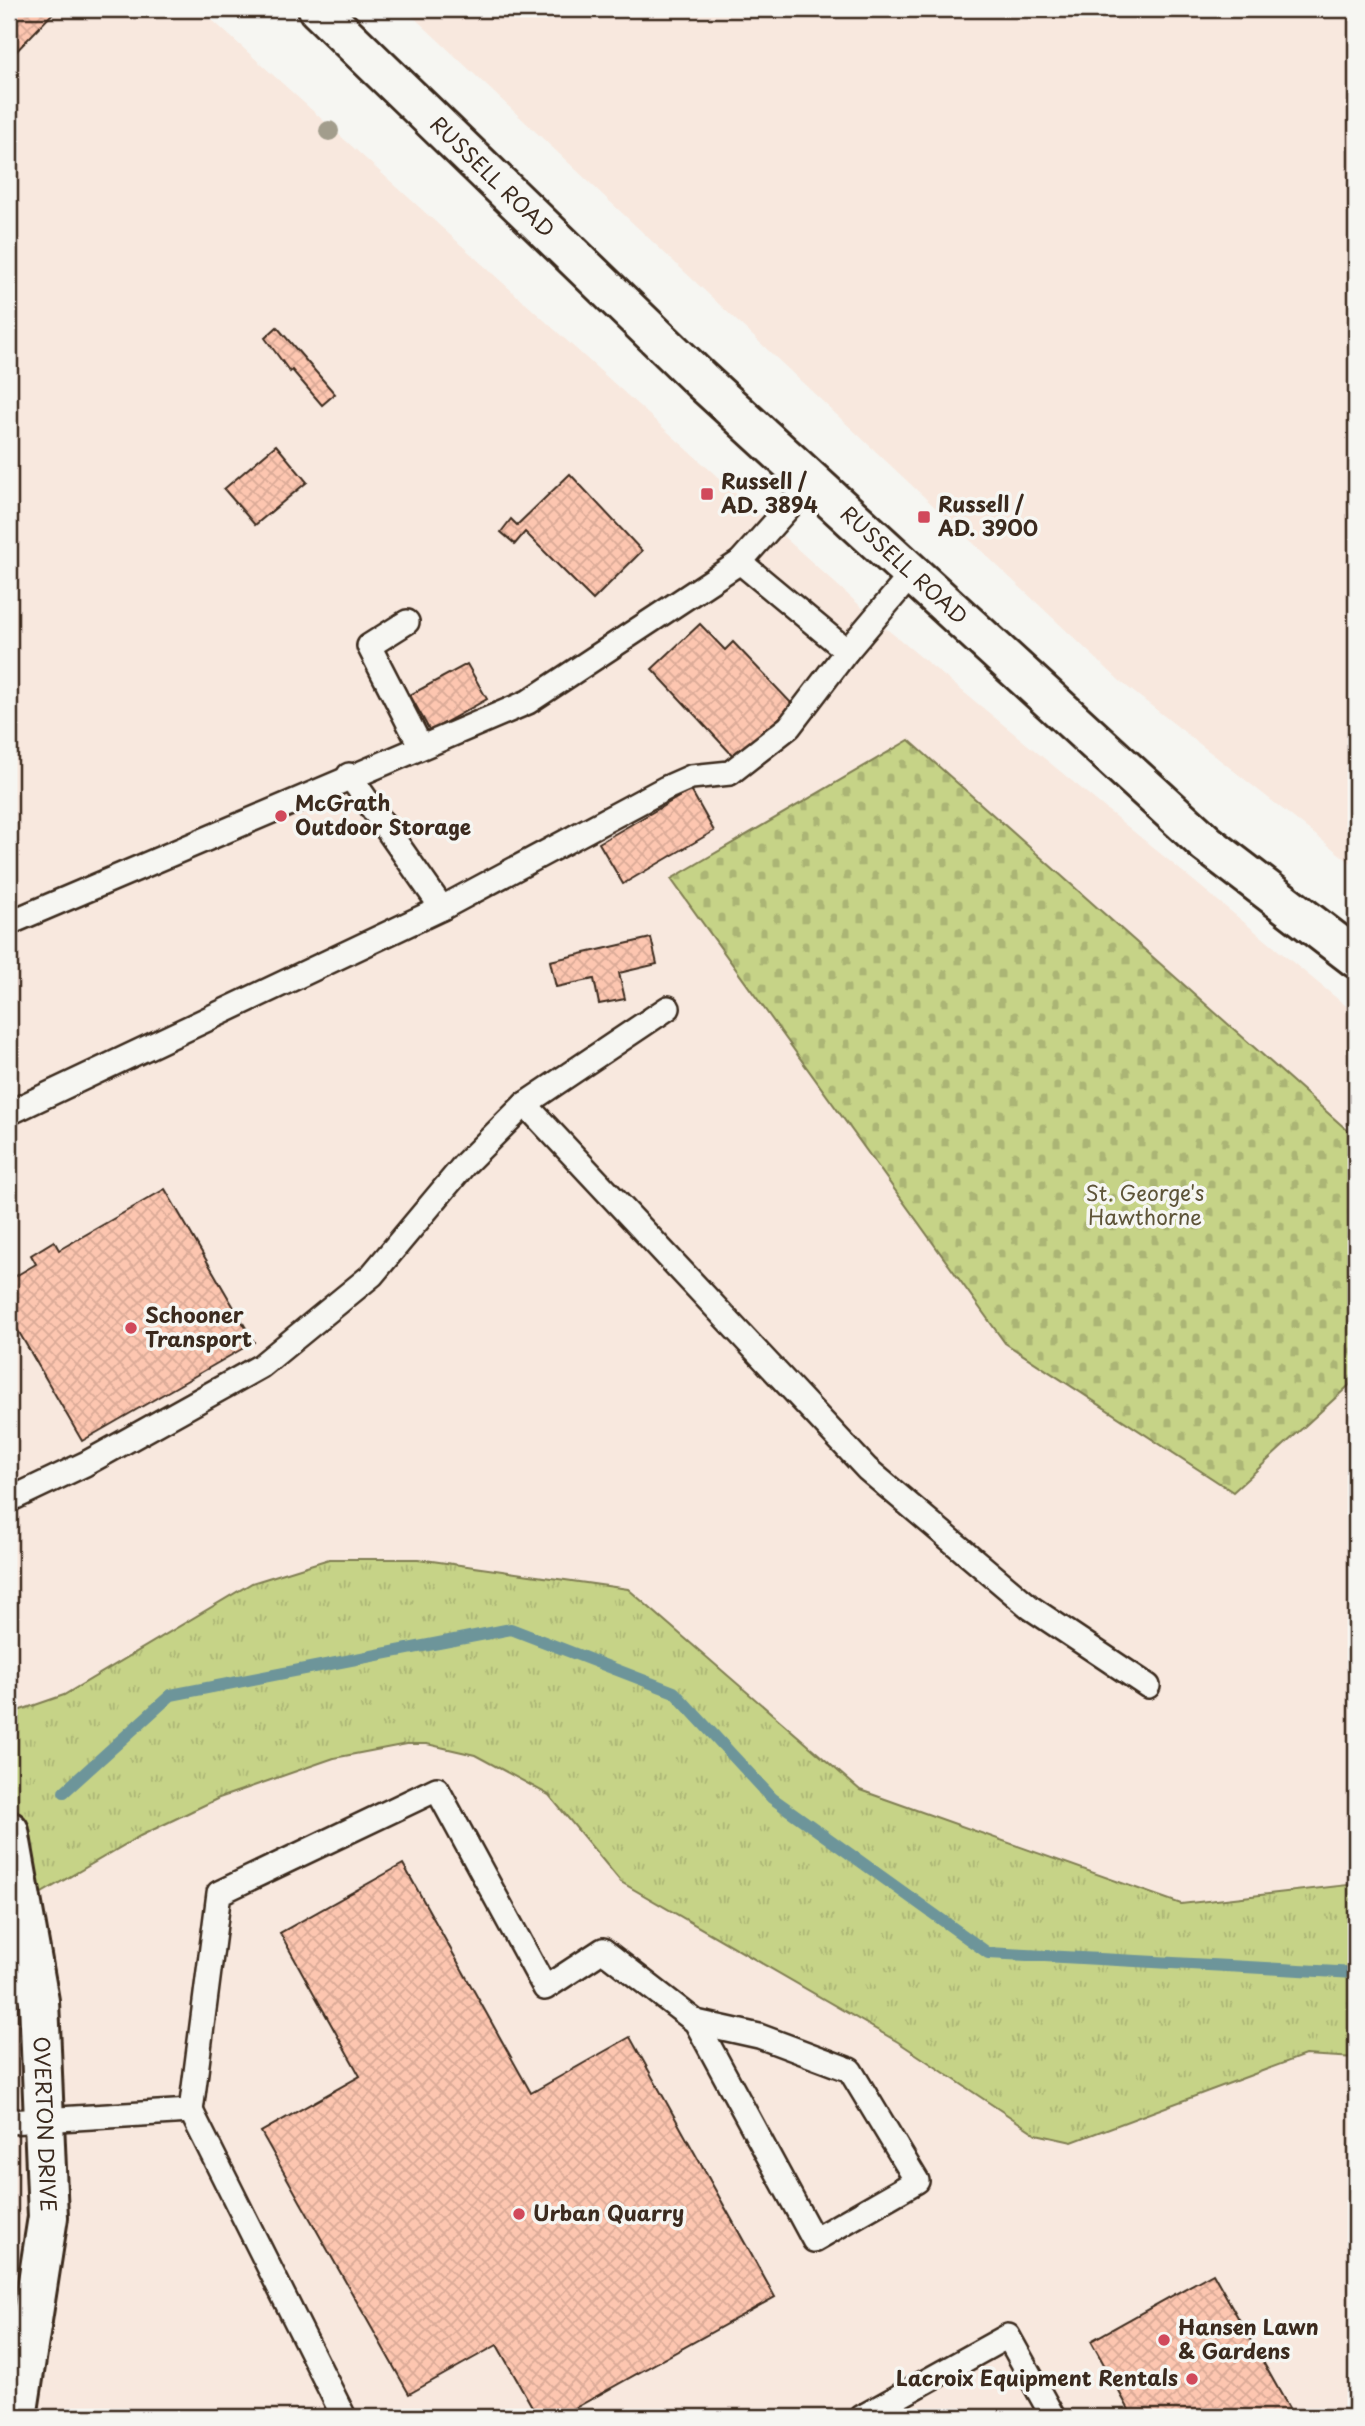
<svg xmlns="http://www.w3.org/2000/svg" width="1365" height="2426" viewBox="0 0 1365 2426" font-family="'Playpen Sans',sans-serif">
  <defs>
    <pattern id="grass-tufts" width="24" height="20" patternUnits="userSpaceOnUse" patternTransform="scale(1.75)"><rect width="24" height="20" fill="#c6d387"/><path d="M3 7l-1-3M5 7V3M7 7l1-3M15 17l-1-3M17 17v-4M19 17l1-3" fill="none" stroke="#abb574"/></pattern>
    <pattern id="cemetery-stones" width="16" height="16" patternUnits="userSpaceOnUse" patternTransform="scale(1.75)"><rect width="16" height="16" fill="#c6d387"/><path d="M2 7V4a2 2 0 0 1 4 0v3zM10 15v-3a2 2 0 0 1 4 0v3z" fill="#abb574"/></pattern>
    <pattern id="building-cross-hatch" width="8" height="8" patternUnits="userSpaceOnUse" patternTransform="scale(1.75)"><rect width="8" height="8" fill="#fdc6b0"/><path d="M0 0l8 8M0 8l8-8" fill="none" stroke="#daaa97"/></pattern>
  </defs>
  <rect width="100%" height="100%" fill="#f6f6f2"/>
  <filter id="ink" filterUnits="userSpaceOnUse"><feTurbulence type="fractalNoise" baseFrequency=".0143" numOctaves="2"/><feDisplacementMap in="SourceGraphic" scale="14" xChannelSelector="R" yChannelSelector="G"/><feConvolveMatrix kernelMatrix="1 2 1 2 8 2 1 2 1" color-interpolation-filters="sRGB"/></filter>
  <g filter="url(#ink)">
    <g fill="#f8e8de">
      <path d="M9,9h191l677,612 479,393v1403h-1347z"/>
      <path d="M405,9h951v858l-235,-185z"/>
    </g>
    <path fill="url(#grass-tufts)" stroke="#807e52" stroke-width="2" d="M329,1559h89l210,30 232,201 321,114 175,-20v174l-51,-3 -233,87 -36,-8 -138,-92 -277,-160 -72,-87 -74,-40 -48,-11h-20l-73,14 -115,40 -79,38 -131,76v-198l55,-19 188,-112z"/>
    <path fill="url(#cemetery-stones)" stroke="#807e52" stroke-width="2" d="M909,740l447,398v241l-123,113 -228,-149 -334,-464z"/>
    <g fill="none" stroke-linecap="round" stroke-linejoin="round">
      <path stroke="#6d959a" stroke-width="12" d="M64,1792l107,-97 340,-66 163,63 98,106 216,155 368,20"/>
    </g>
    <g fill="url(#building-cross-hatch)" stroke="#3b2a1e" stroke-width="2">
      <path d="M9,9l46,2 -46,48z"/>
      <path d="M277,327l58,67 -13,11 -30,-35 -2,2 -25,-34z"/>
      <path d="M276,445l31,37 -52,43 -31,-36z"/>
      <path d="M570,474l72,77 -49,49 -68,-68 -10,12 -14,-12 10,-13 6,6z"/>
      <path d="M700,624l25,26 8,-8 60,63 -57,54 -84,-90z"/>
      <path d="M467,664l20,35 -57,32 -20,-36z"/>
      <path d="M691,790l23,41 -91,53 -24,-41z"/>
      <path d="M651,938l6,26 -38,9 6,26 -26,5 -5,-25 -38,8 -6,-26z"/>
      <path d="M165,1189l89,153 -172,99 -73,-126v-35l27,-16 -5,-9 23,-14 5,9z"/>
      <path d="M403,1864l128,229 99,-56 145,260 -216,120h-21l-41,-72 -88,49 -148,-262 99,-56 -80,-143z"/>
      <path d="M1213,2273l81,144h-161l-42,-76z"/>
    </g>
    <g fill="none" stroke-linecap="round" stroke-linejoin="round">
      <defs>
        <g id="lane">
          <path d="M740,562l107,89 65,-77"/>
          <path d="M407,622l-38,24 51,99"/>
          <path d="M442,908l224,-120 25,-11 39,-4 59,-46 58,-76"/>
          <path d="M9,923l519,-221 212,-140 72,-81"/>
          <path d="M525,1104l342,365 164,139 117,78"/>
          <path d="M9,1113l433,-205 -93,-133"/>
          <path d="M9,1500l76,-36 176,-98 111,-91 92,-110 61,-61 143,-96"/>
          <path d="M191,2111l28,-218 218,-104 108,199 58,-38 93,72 118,218 103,-59 -67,-111 -91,-34 -63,-14"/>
          <path d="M9,2122l182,-11 153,306"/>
          <path d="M862,2417l146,-81 45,81"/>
        </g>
        <g id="street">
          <path id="s1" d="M9,1831l30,170 9,216 -31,200"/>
        </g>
        <g id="secondary">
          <path id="s2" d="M318,9l383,371 506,464 149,114"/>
        </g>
      </defs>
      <use href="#lane" stroke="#3b2a1e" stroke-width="28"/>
      <use href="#street" stroke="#3b2a1e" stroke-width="44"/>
      <use href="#secondary" stroke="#3b2a1e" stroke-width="44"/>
      <use href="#lane" stroke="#f6f6f2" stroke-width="23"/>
      <use href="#street" stroke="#f6f6f2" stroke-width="38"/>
      <use href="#secondary" stroke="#f6f6f2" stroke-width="38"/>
    </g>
    <circle fill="#a29d8c" cx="329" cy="131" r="10"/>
  </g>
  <g fill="#d1495b" stroke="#f6f6f2" stroke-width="2.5">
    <rect x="700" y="487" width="14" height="14" rx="3.5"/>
    <rect x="917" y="510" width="14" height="14" rx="3.5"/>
    <circle cx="281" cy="816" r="7"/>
    <circle cx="131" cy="1328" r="7"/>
    <circle cx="519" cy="2214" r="7"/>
    <circle cx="1164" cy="2340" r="7"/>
    <circle cx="1192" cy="2379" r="7"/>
  </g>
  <g text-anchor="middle" stroke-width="7" stroke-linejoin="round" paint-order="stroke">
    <g font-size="21" fill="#3b2a1e" stroke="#f6f6f2">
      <text dy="7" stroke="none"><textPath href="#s2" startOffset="242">RUSSELL ROAD</textPath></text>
      <text dy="7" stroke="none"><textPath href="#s2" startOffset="808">RUSSELL ROAD</textPath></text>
      <text dy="7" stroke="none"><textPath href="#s1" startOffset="296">OVERTON DRIVE</textPath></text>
    </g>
    <g font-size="21" font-weight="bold" fill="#3b2a1e" stroke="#f6f6f2" text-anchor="start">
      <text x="721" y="489">Russell /<tspan x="721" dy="24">AD. 3894</tspan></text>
      <text x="938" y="512">Russell /<tspan x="938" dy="24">AD. 3900</tspan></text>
      <text x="295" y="811">McGrath<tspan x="295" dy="24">Outdoor Storage</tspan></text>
      <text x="145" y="1323">Schooner<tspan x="145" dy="24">Transport</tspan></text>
      <text x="533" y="2221">Urban Quarry</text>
      <text x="1178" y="2335">Hansen Lawn<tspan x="1178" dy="24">&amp; Gardens</tspan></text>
      <text x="1178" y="2386" text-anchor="end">Lacroix Equipment Rentals</text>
    </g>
    <g font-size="21" fill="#5e5438" stroke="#f6f6f2">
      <text x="1145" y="1201">St. George's<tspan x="1145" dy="24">Hawthorne</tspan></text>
    </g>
  </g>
  <rect width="1365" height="2426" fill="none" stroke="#f6f6f2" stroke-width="35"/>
  <rect x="18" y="18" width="1330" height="2391" fill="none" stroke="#3b2a1e" stroke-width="2.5" filter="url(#ink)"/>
</svg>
